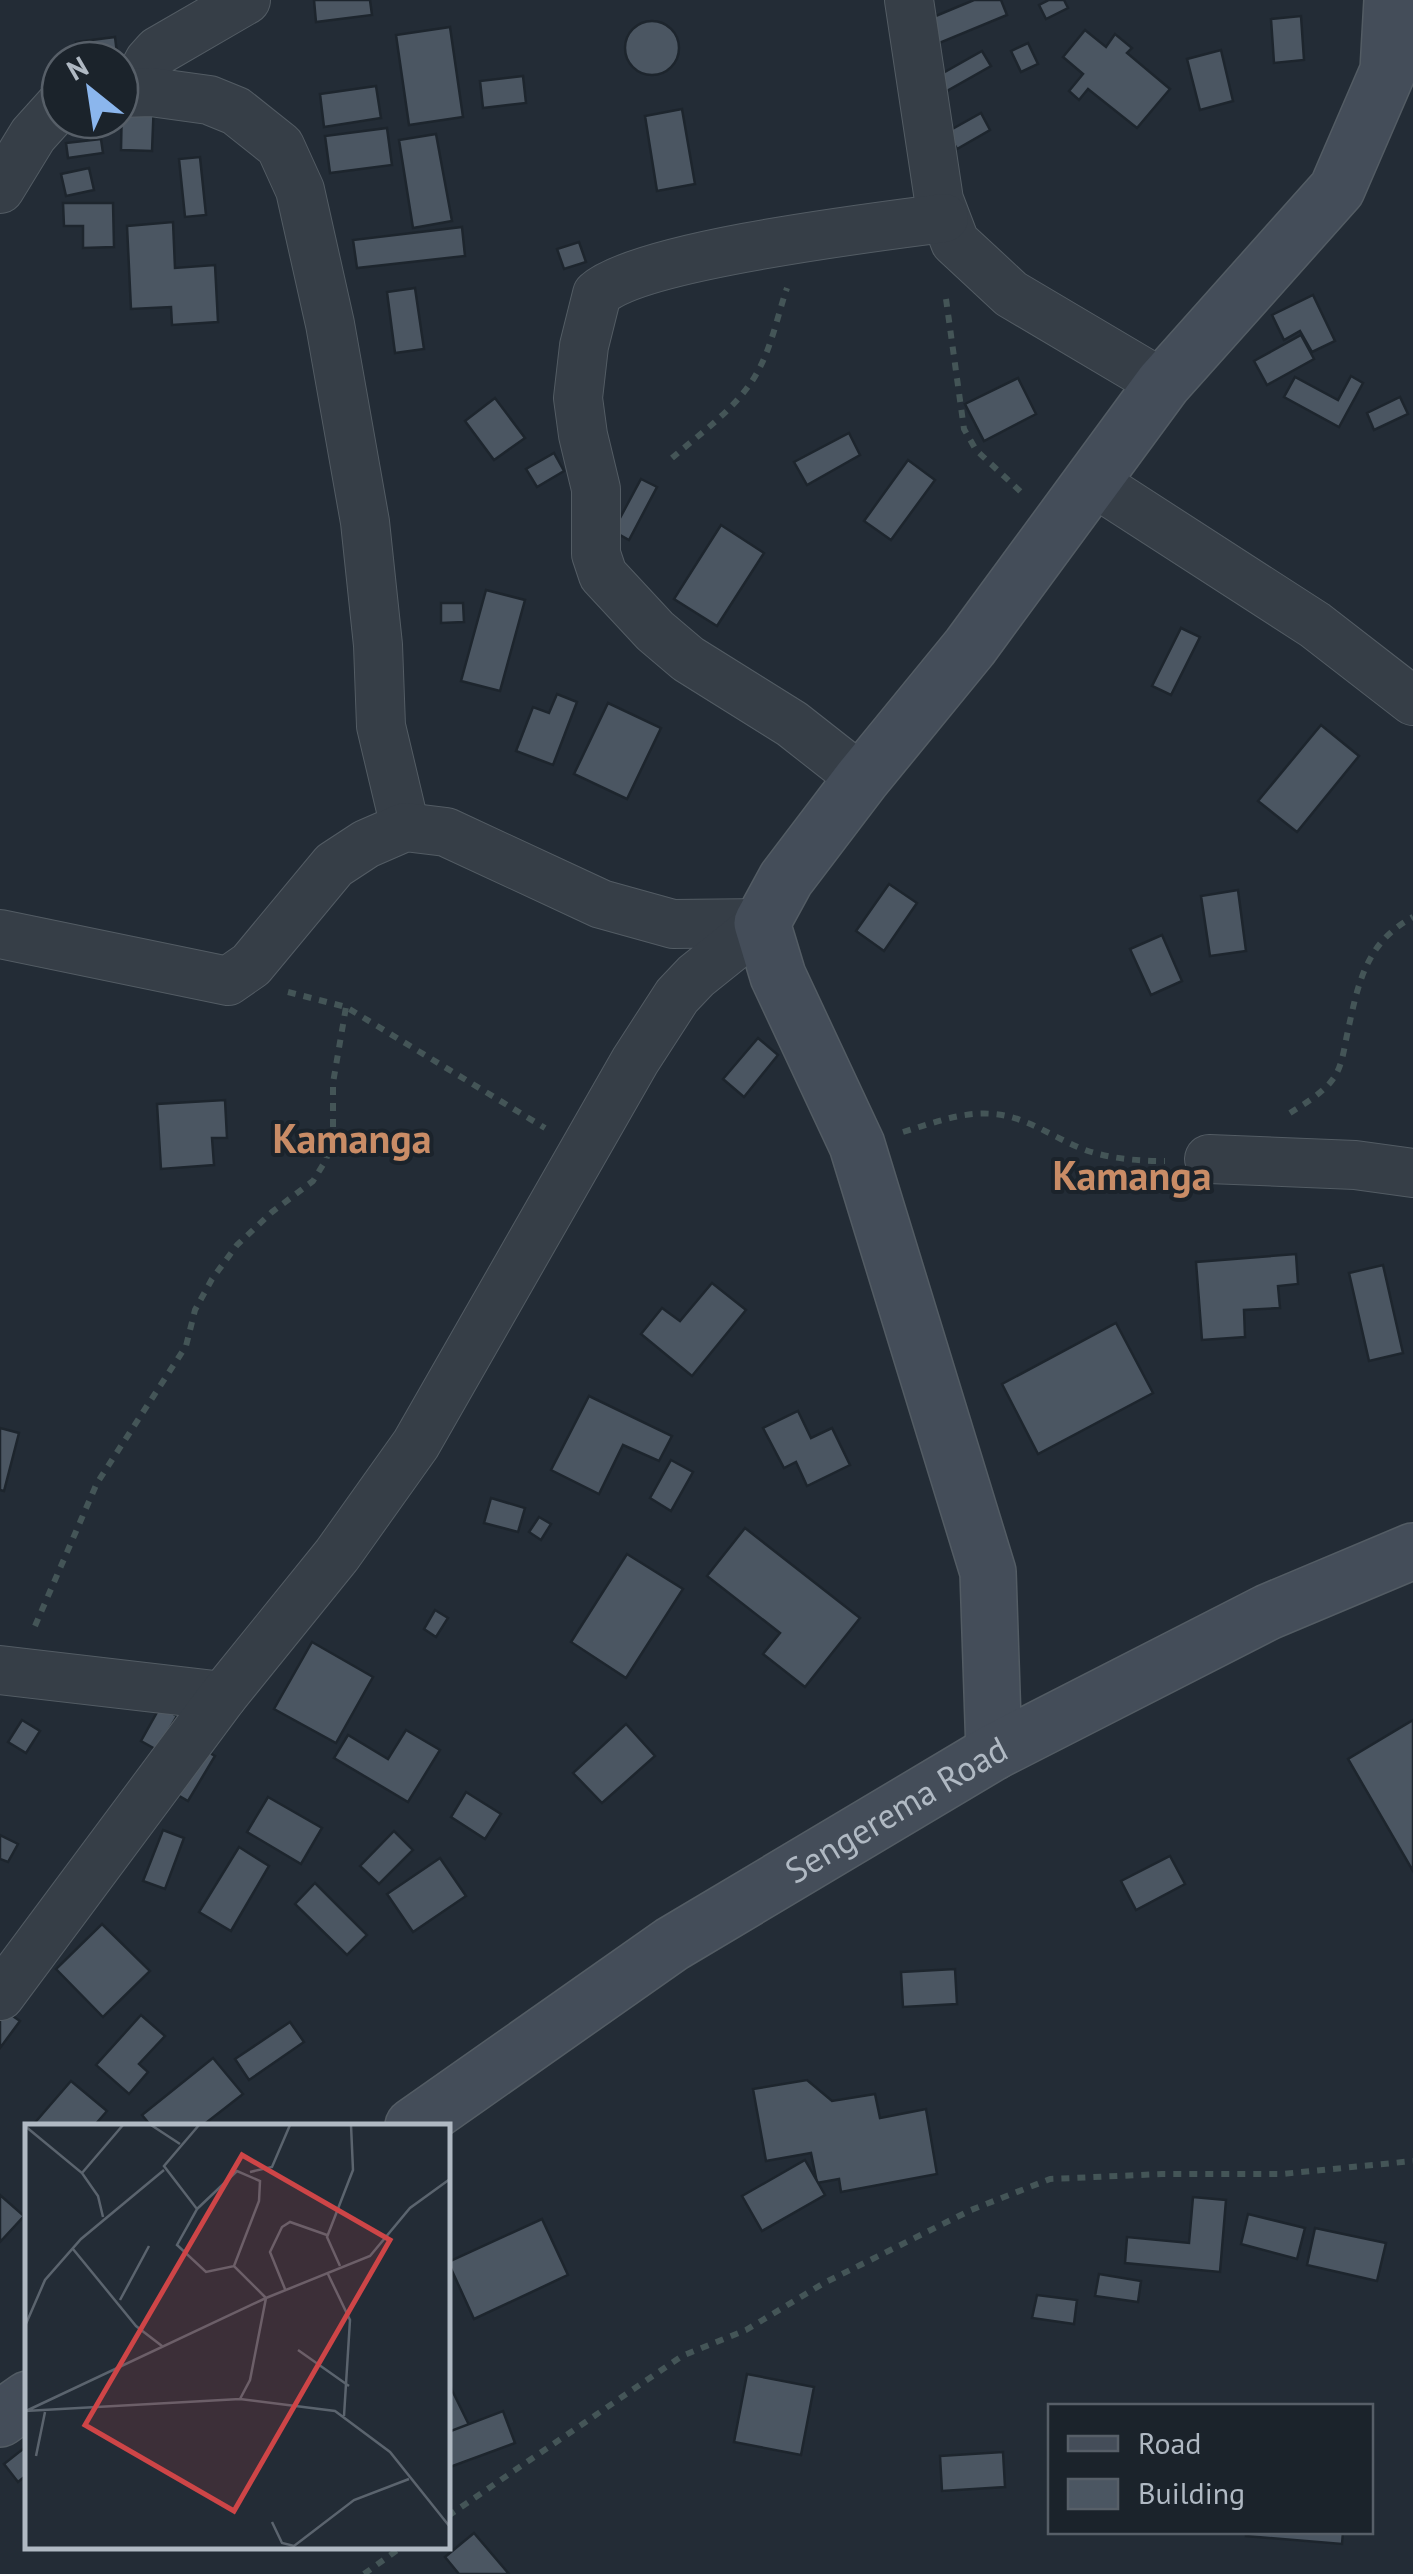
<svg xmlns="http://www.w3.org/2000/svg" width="1413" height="2574" viewBox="0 0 1413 2574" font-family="'PT Sans',sans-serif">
  <rect width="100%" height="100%" fill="#232c36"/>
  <g fill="#4b5662" stroke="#1d252d" stroke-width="2.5">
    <path d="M314,0h56l2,15 -56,7z"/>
    <path d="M974,0h27l6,15 -70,29 -11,-24z"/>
    <path d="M1049,0h15l4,8 -22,11 -7,-14z"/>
    <path d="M1301,16l3,44 -30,3 -3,-44z"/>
    <circle cx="652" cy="48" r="27"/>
    <path d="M450,27l13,90 -54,8 -13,-90z"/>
    <path d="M1085,30l21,17 9,-13 17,14 -5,5 43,36 -33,39 -49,-39 -9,11 -10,-9 14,-17 -20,-17z"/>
    <path d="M115,37l2,16 -39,5 -2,-16z"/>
    <path d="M1028,43l10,21 -17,8 -10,-21z"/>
    <path d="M1221,50l12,51 -33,9 -13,-51z"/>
    <path d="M982,51l9,15 -46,26 -9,-15z"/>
    <path d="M523,76l3,27 -43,5 -3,-27z"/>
    <path d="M376,86l5,32 -57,9 -4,-33z"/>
    <path d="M122,100l32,1 -2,50 -31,-1z"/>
    <path d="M682,109l13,75 -38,7 -12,-75z"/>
    <path d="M981,113l9,17 -33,19 -10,-17z"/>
    <path d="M387,128l5,37 -62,8 -5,-37z"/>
    <path d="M436,134l16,87 -39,7 -14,-88z"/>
    <path d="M101,139l2,14 -35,5 -2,-15z"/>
    <path d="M200,157l6,58 -21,2 -6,-58z"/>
    <path d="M89,168l5,22 -28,6 -5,-22z"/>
    <path d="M63,203h50l1,44 -31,1v-22h-19z"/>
    <path d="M173,222l2,46 40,-3 3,57 -46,3 -1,-18 -40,2 -4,-83z"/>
    <path d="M462,227l3,29 -108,12 -4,-28z"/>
    <path d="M579,242l7,20 -22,7 -7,-20z"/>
    <path d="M415,288l9,61 -29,4 -8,-61z"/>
    <path d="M1313,295l22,46 -23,11 -12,-21 -16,9 -12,-25z"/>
    <path d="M1301,335l13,24 -47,26 -13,-24z"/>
    <path d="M1351,376l12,7 -24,44 -55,-30 11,-20 43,23z"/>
    <path d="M1018,378l18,36 -52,27 -19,-37z"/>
    <path d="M1400,397l8,17 -34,16 -7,-17z"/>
    <path d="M495,398l30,40 -31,22 -29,-39z"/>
    <path d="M849,433l11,22 -53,30 -13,-23z"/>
    <path d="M554,453l10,18 -27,16 -11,-18z"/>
    <path d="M908,460l27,20 -44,60 -27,-19z"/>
    <path d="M641,479l16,8 -28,53 -16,-9z"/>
    <path d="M721,525l43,28 -47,73 -43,-27z"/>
    <path d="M486,590l39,10 -25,91 -39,-10z"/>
    <path d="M441,603h22l1,19 -23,1z"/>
    <path d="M1181,628l19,9 -29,58 -19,-9z"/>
    <path d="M557,694l20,8 -24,63 -37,-14 17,-44 16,6z"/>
    <path d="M608,703l53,25 -34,71 -53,-25z"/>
    <path d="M1321,725l38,31 -62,76 -39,-31z"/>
    <path d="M889,884l28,19 -33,48 -28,-20z"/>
    <path d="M1238,890l8,61 -36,5 -9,-60z"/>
    <path d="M1162,935l20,46 -31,14 -21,-46z"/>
    <path d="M758,1038l20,17 -34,42 -21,-18z"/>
    <path d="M225,1100l2,38h-15l2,27 -53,4 -4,-65z"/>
    <path d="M1296,1254l2,30 -20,2 2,22 -36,2 1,27 -43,3 -6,-78z"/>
    <path d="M1383,1265l20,88 -34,8 -20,-88z"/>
    <path d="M712,1283l34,27 -54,66 -51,-42 21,-26 18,13z"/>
    <path d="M1116,1323l37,70 -115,61 -36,-70z"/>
    <path d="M589,1396l83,40 -13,25 -36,-16 -24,49 -48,-24z"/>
    <path d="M798,1411l13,27 21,-10 18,37 -43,21 -11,-24 -12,6 -21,-40z"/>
    <path d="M0,1428l19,5 -15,58 -4,-1z"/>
    <path d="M671,1460l22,12 -22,39 -21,-13z"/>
    <path d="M491,1498l34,10 -7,24 -34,-9z"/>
    <path d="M539,1517l12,7 -10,16 -12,-8z"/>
    <path d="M745,1528l115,90 -55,69 -42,-33 17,-21 -73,-57z"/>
    <path d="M627,1554l56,35 -57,89 -55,-36z"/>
    <path d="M435,1610l13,8 -12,19 -12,-8z"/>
    <path d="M312,1642l61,35 -37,66 -62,-34z"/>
    <path d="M160,1707l17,9 -20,34 -16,-9z"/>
    <path d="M22,1720l18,11 -14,22 -18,-11z"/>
    <path d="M1413,1720v151l-65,-112z"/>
    <path d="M626,1724l29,32 -53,47 -29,-30z"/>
    <path d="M406,1730l34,20 -32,52 -74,-44 14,-23 40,24z"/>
    <path d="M196,1745l19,11 -27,45 -19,-11z"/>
    <path d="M466,1792l35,22 -16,25 -34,-22z"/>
    <path d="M268,1797l54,31 -21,36 -54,-32z"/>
    <path d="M163,1830l21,8 -19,51 -22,-8z"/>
    <path d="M394,1831l19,19 -34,34 -19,-18z"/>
    <path d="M0,1835l18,9 -10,18 -8,-3z"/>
    <path d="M239,1847l30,19 -38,65 -32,-19z"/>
    <path d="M1170,1856l15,28 -49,26 -15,-29z"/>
    <path d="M440,1858l26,38 -53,36 -26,-38z"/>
    <path d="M315,1883l52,52 -20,20 -52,-51z"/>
    <path d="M102,1924l48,47 -47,46 -47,-48z"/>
    <path d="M955,1969l2,35 -54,3 -2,-35z"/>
    <path d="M4,2010l16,11 -20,27v-33z"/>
    <path d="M141,2015l24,21 -26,28 9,8 -19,22 -33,-29z"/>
    <path d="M290,2022l14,20 -55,38 -14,-21z"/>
    <path d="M213,2058l30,36 -41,32h-51l-9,-11z"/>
    <path d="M807,2080l25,21 43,-7 5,24 46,-9 11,65 -96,18 -2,-13 -22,4 -6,-30 -45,8 -13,-72z"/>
    <path d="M71,2081l36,30 -13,15h-62z"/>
    <path d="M805,2160l20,35 -63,36 -20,-35z"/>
    <path d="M0,2195l24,21 -24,26z"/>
    <path d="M1193,2197l33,3 -6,72 -95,-9 2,-26 62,6z"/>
    <path d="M1248,2214l57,14 -8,31 -56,-15z"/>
    <path d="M542,2219l26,56 -94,44 -26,-57z"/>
    <path d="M1315,2228l71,15 -9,38 -70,-16z"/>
    <path d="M1099,2274l42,7 -3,21 -43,-6z"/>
    <path d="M1037,2295l40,5 -3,24 -42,-6z"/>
    <path d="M747,2374l67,13 -13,68 -67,-13z"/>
    <path d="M448,2382l22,45 -22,11z"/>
    <path d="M503,2411l12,32 -65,24 -2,-35z"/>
    <path d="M28,2445v29l-10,8 -14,-18z"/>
    <path d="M1003,2452l2,35 -63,4 -2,-35z"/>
    <path d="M1246,2532h97l-1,12 -96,-8z"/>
    <path d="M474,2533l35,41h-50l-14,-17z"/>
  </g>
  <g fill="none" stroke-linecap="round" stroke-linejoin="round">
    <defs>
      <g id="street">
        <path d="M909,0l30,200 16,42 56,52 152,90"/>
        <path d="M132,92l17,-31 9,-10 88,-51"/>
        <path d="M120,93l31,-1 58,8 27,11 44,35 20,44 30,134 35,198 13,123 3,81 24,101"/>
        <path d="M0,189l33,-54 27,-30"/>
        <path d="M1092,481l223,144 98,76"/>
        <path d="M862,779l-70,-55 -104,-65 -33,-28 -52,-56 -7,-21v-65l-13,-54 -5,-37 6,-52 13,-52c43,-39 279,-67 347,-76"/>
        <path d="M0,934l228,47 23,-16 83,-100 32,-21 39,-17 41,5 155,72 72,20 89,-1"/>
        <path d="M1209,1159l146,6 58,8"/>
        <path d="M0,1670l223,26"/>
        <path d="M0,1996l223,-300 114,-141 79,-111 219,-383 42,-65 19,-20 66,-53"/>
      </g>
      <g id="secondary">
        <path d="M994,1752l-6,-180 -131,-427 -79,-169 -16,-53 24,-44 76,-100 108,-132 193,-263 174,-195 51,-118 4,-71"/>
        <path id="s1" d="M413,2126l259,-182 322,-192 274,-140 145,-61"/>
        <path d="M0,2419l28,-20"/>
      </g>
    </defs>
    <use href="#street" stroke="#535c64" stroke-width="50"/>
    <use href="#secondary" stroke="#535c64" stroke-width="58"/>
    <g stroke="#445557" stroke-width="6" stroke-dasharray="8 8" stroke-linecap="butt">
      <path d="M946,299l18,130 12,21 45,42"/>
      <path d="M672,458c30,-26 69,-53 87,-89 13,-24 19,-55 28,-81"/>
      <path d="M288,992l58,15 199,121"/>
      <path d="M1290,1113c14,-9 33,-20 43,-34 9,-12 11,-30 14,-44 11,-51 18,-92 66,-118"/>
      <path d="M903,1132c30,-9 60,-21 91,-18 35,3 62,26 94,37 25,8 51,10 77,10"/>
      <path d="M35,1626l62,-143 89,-137 9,-36 17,-31 25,-34 35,-33 41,-31 13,-21 7,-26v-51l13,-76"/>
      <path d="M448,2516l234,-160 64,-26 78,-47 147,-73 79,-31 112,-5h120l131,-13"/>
      <path d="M364,2574l39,-28"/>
    </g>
    <use href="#street" stroke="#363e47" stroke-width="48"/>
    <use href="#secondary" stroke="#444d59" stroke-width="55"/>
  </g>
  <g text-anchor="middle" stroke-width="8" stroke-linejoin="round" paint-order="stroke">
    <g font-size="35" fill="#b0b9c3" stroke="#1b232b">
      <text dy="12" stroke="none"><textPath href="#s1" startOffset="578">Sengerema Road</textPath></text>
    </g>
    <g font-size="40" font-weight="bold" fill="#c98c66" stroke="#1b232b">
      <text x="352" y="1153">Kamanga</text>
      <text x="1132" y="1190">Kamanga</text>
    </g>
  </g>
  <g transform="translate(25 2124)">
    <rect width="425" height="425" fill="#232c36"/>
    <path fill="none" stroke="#5b646e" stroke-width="2.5" d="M126,1l29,19M174,1l-35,41 33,43 -20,36 29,27 28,-6 32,32M0,2l57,47 16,23 5,21M225,48l22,-5 18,-42M57,49l41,-48M172,85l40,-38 23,10 -1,20 -25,65M48,125l63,77 26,20M315,142l-13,-29 26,-67 -2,-45M302,148l23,48 -6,96M260,165l-15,-37 12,-25 8,-5 37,13M95,176l29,-54M0,202l20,-46 36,-41 83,-69M273,226l51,36M215,275l10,-19 16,-82 104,-42 40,-48 40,-29M0,287l215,-12 95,12 55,41 60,75M1,287l240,-113M11,332l9,-44M247,398l10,21 12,3 60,-46 55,-21"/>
    <path fill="#ce4547" fill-opacity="0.15" stroke="#ce4547" stroke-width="5" d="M217,31l148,85 -156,271 -149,-86z"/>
    <rect width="425" height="425" fill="none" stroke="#b0b9c3" stroke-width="5"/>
  </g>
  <rect x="1048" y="2404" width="325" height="130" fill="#1b232b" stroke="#575f68" stroke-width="2.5"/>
  <rect x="1068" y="2436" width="50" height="15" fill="#444d59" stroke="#575f68" stroke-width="2.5"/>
  <text x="1138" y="2454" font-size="30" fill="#b0b9c3">Road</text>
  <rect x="1068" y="2479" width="50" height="30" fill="#4b5662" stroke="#575f68" stroke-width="2.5"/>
  <text x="1138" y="2504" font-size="30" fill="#b0b9c3">Building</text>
  <g transform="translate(90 90) rotate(330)"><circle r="48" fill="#1b232b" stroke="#575f68" stroke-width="2.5"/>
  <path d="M0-8L18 38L0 25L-18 38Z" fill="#8bb6ed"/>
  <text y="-15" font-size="28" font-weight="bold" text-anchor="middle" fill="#b0b9c3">N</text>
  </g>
</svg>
